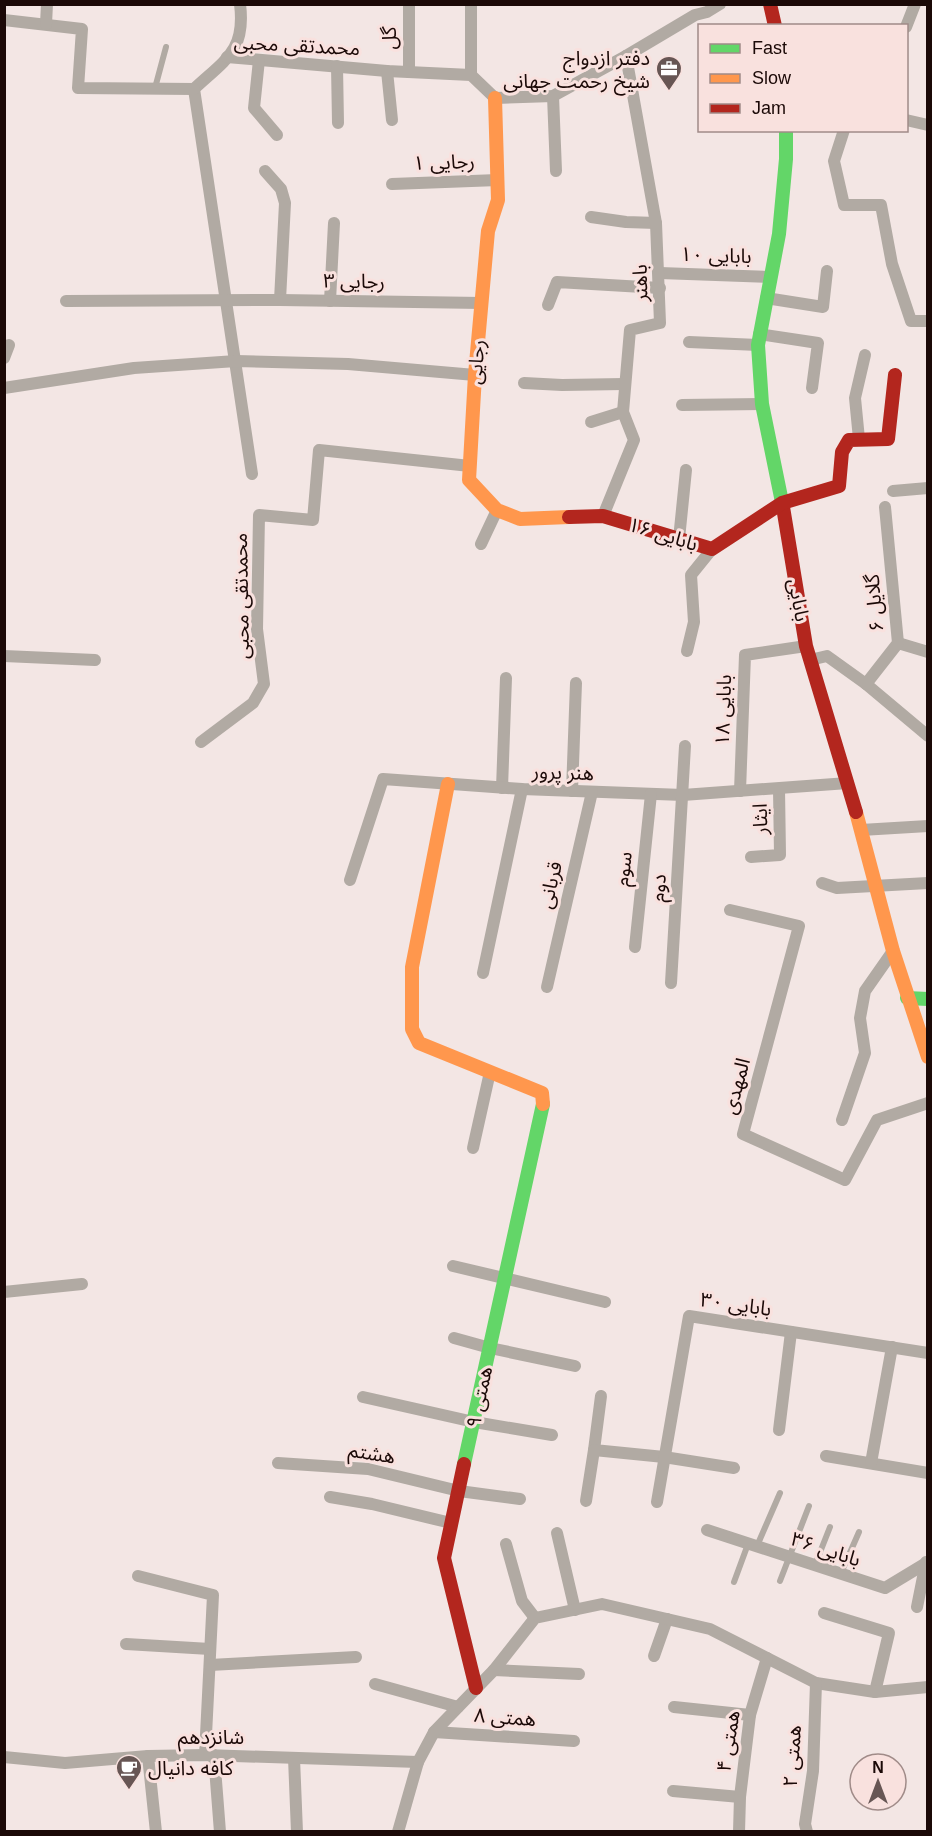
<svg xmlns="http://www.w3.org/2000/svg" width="932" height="1836" viewBox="0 0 932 1836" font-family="Arial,'Noto Sans Arabic',sans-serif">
  <rect width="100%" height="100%" fill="#f3e6e4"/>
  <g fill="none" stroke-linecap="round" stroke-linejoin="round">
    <g stroke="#b1aaa3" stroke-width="6">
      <path d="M155,88l11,-41"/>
      <path d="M757,1546l23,-53"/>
      <path d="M815,1565l15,-38"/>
      <path d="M841,1573l18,-41"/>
      <path d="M780,1581l29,-75"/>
      <path d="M734,1582l14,-38"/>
    </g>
    <g stroke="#b1aaa3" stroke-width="12">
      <path d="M240,4c6,47 -15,56 -46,85l58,385"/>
      <path d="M409,4v68"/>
      <path d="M471,4v71"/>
      <path d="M4,20l78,9 -4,59 116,1"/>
      <path d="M46,24l1,-20"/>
      <path d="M906,27l9,-23"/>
      <path d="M227,57l160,14 84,4 24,23 58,-2 73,-40 69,-41 12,-3 13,-8"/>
      <path d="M259,60l-5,48 23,27"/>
      <path d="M337,66l1,57"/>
      <path d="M387,71l5,49"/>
      <path d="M553,96l3,75"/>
      <path d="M906,120l22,5"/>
      <path d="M844,130l-10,31 10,44h37l11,59 19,57h17"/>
      <path d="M265,171l16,18 4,14 -5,97"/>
      <path d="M392,184l106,-4"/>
      <path d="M591,217l35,5 30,1"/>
      <path d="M660,273l110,4"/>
      <path d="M766,298l57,9 4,-36"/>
      <path d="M66,301l214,-1 202,3"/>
      <path d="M330,301l4,-78"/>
      <path d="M548,305l9,-23 103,6"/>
      <path d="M759,334l59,9 -6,45"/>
      <path d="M689,342l69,3"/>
      <path d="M4,358l5,-13"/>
      <path d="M524,383l38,2 62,-1"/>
      <path d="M4,388l130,-20 102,-7 112,3 127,11"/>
      <path d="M682,405l80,-1"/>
      <path d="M591,422l32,-10"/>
      <path d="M859,439l-4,-41 10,-43"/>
      <path d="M893,491l35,-3"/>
      <path d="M603,516l31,-76 -11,-28 7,-82 30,-7 -4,-100 -30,-167"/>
      <path d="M679,539l7,-69"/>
      <path d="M481,544l16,-34"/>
      <path d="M898,643l30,9"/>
      <path d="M687,651l7,-29 -3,-47 21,-26"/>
      <path d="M4,656l91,4"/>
      <path d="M810,660l17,-4 39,28 62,52"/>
      <path d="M866,684l32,-41 -13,-136"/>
      <path d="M201,742l52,-39 11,-19 -7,-55 2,-114 54,5 6,-70 151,16"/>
      <path d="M502,788l4,-110"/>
      <path d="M572,791l4,-108"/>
      <path d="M740,791l5,-136 61,-9"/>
      <path d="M861,830l67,-4"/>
      <path d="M751,857l29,-2 -1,-66"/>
      <path d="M350,880l33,-101 139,10 161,6 165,-12"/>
      <path d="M822,883l15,5 91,-5"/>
      <path d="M730,910l69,16 -56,208 102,46 32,-60 51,-17"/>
      <path d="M635,947l16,-153"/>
      <path d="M483,973l39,-184"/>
      <path d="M671,983l14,-237"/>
      <path d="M547,987l45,-195"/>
      <path d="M842,1120l23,-67 -5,-35 5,-27 28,-40"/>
      <path d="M473,1148l17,-76"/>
      <path d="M453,1266l152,36"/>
      <path d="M4,1292l78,-8"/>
      <path d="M454,1338l36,10 85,18"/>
      <path d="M601,1396l-7,54 70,7 70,11"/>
      <path d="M363,1397l111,25 78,13"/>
      <path d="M779,1430l12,-98"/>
      <path d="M826,1456l102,17"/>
      <path d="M278,1463l90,6 91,22 61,8"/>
      <path d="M871,1463l21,-116"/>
      <path d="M330,1497l42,7 79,19"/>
      <path d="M586,1501l8,-51"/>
      <path d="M657,1502l32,-186 239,37"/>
      <path d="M707,1530l178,58 43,-26"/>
      <path d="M557,1533l18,77"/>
      <path d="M506,1544l16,57 13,17"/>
      <path d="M138,1576l75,19 -8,160"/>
      <path d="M917,1607l9,-45"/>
      <path d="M824,1613l65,20 -14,59"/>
      <path d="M126,1644l84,5"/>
      <path d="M654,1656l13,-37"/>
      <path d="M210,1665l146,-8"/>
      <path d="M494,1670l85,4"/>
      <path d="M375,1684l83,23"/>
      <path d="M674,1707l76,8"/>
      <path d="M434,1732l140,9"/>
      <path d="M214,1755l6,77"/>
      <path d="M148,1756l8,76"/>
      <path d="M4,1757l61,6 83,-7 57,-1 213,7"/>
      <path d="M294,1758l3,74"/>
      <path d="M673,1791l67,6"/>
      <path d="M398,1832l20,-70 16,-30 60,-62 41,-52 67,-14 108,25 106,54 59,9 53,-5"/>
      <path d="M739,1832l1,-35 10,-82 17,-57"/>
      <path d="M807,1832l-2,-8 8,-53 3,-88"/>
    </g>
    <g stroke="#63d668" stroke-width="14">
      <path d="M783,507l-21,-103 -4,-59 21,-111 7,-75v-29"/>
      <path d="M907,998l21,1"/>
      <path d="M464,1464l79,-360"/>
    </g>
    <g stroke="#ff974d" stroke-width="14">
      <path d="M495,98l3,102 -10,31 -13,144 -6,105 28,30 23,9 49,-2"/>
      <path d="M448,784l-36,183v62l7,14 123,50 1,11"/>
      <path d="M856,812l37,139 35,106"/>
    </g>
    <g stroke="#b3261e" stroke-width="14">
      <path d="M770,4l5,22"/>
      <path d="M783,507l23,139 50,166"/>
      <path d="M569,517l34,-1 109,33 70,-46 57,-17 3,-34 7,-12 39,-1 7,-64"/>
      <path d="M464,1464l-20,94 32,130"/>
    </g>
  </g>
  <defs>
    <symbol id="office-pin" viewBox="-11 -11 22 30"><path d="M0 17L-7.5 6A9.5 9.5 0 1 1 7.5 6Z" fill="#675654" stroke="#f9e1de"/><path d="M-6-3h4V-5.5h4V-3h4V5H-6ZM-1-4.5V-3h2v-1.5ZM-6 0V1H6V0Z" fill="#fff"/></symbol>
    <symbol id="cafe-pin" viewBox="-11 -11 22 30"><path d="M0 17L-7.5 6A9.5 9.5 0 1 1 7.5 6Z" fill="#675654" stroke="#f9e1de"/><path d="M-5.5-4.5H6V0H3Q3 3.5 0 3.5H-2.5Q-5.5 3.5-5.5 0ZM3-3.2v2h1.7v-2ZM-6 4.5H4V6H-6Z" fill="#fff"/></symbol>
  </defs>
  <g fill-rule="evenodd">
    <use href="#office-pin" x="654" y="54" width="30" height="40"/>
    <use href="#cafe-pin" x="114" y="1753" width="30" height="40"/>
  </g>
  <g text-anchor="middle" stroke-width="6" stroke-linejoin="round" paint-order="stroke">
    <g font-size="20" fill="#1b0907" stroke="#f9e1de">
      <text transform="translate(389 38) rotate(-90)" y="7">گل</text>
      <text transform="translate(297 45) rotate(3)" y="7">محمدتقی محبی</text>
      <text transform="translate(444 162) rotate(-2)" y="7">رجایی ۱</text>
      <text transform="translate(716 255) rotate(2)" y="7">بابایی ۱۰</text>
      <text transform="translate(354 281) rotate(1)" y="7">رجایی ۳</text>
      <text transform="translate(640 283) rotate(-91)" y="7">باهنر</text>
      <text transform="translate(476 362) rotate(-85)" y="7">رجایی</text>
      <text transform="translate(663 534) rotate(17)" y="7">بابایی ۱۶</text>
      <text transform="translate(241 596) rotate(-91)" y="7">محمدتقی محبی</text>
      <text transform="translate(799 600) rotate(80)" y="7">بابایی</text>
      <text transform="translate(874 603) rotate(-95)" y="7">گلایل ۶</text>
      <text transform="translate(723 710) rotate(-88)" y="7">بابایی ۱۸</text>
      <text transform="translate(563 772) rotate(2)" y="7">هنر پرور</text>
      <text transform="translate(760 819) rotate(-91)" y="7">ایثار</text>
      <text transform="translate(623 869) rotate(-84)" y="7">سوم</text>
      <text transform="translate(550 885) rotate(-77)" y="7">قربانی</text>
      <text transform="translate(658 888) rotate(-86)" y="7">دوم</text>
      <text transform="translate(736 1086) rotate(-75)" y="7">المهدی</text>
      <text transform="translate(736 1304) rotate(8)" y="7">بابایی ۳۰</text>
      <text transform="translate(479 1397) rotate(-78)" y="7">همتی ۹</text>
      <text transform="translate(372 1453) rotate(9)" y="7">هشتم</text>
      <text transform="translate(826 1549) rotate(18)" y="7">بابایی ۳۶</text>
      <text transform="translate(505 1717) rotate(4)" y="7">همتی ۸</text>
      <text x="211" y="1744">شانزدهم</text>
      <text transform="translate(728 1741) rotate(-81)" y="7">همتی ۴</text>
      <text transform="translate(792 1756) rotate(-86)" y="7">همتی ۲</text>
    </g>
    <g font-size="20" fill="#1b0907" stroke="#f9e1de" text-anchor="end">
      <text x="650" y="65">دفتر ازدواج<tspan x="650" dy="23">شیخ رحمت جهانی</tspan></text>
      <text x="148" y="1775" text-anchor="start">کافه دانیال</text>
    </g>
  </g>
  <rect width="932" height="1836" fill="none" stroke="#1b0907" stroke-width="12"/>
  <rect x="698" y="24" width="210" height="108" fill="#f9e1de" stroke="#a08b88" stroke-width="1.5"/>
  <rect x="710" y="44" width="30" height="9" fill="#63d668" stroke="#a08b88" stroke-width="1.5"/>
  <text x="752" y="54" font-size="18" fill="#1b0907">Fast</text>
  <rect x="710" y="74" width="30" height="9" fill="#ff974d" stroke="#a08b88" stroke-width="1.5"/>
  <text x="752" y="84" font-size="18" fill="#1b0907">Slow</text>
  <rect x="710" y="104" width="30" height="9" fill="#b3261e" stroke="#a08b88" stroke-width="1.5"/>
  <text x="752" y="114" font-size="18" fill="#1b0907">Jam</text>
  <g transform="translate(878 1782)"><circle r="28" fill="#f9e1de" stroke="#a08b88" stroke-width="1.5"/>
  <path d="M0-4.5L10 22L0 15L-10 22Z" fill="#675654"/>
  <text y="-9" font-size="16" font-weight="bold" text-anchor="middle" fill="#1b0907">N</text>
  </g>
</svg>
